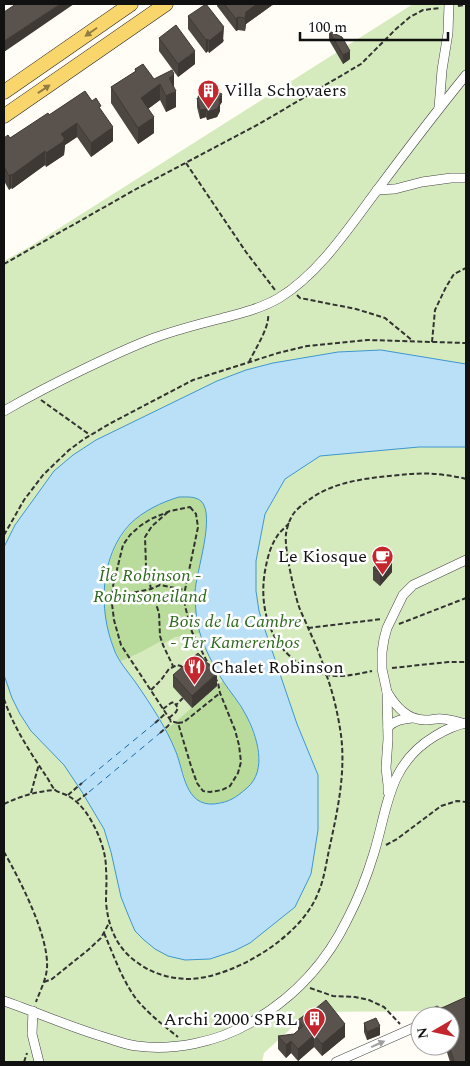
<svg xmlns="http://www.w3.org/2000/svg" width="470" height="1066" viewBox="0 0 470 1066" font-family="Spectral,serif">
  <rect width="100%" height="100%" fill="#fffdf5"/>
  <path fill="#d5ebbd" d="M413,4h53v998l-20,9 -137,1 -45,41 -2,9h-258v-801l27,-15z"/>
  <g fill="#b9dc9c">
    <path d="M179,497c7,0 17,-1 22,4 15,15 -4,70 -6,90 0,15 2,29 5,42l-25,4 -11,6 -5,-1 -18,10 -20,9c-25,-39 -22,-101 9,-136 12,-14 32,-23 49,-28z"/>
    <path d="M223,681l23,34 11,28 2,22 -2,10 -5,9 -18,16 -21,4 -11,-1 -10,-7 -5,-11 -10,-31 -11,-24z"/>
  </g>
  <path fill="#b9e0f7" stroke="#3f96cf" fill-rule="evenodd" d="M381,350l85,14v83h-47l-99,9 -35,23 -20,35 -9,47v30l3,20 5,16 33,97 21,51v55l-7,44 -16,33 -45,36 -16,8 -24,8 -25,1 -17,-4 -13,-7 -11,-9 -9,-9 -6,-14 -8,-20 -10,-45 -7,-23 -22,-37 -18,-27 -33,-34 -11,-17 -8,-16 -8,-23v-128l11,-22 39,-54 19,-16 23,-15 121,-59 29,-11 27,-7 65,-11zM179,497c7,0 16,-1 22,4 15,14 -5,71 -6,91 0,13 1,25 4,38 5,18 14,35 24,51 7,11 17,22 23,34 11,21 22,55 1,73 -12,10 -17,14 -33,16 -29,2 -30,-32 -38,-52 -10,-25 -25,-47 -40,-69 -7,-10 -18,-22 -22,-34 -16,-40 -14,-93 16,-125 13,-13 32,-22 49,-27z"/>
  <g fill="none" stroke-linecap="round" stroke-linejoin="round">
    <g stroke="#1768a6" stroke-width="1" stroke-dasharray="6 5" stroke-linecap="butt">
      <path d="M82,783l73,-60"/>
      <path d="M89,792l71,-59"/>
    </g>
    <defs>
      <g id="street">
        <path d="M439,108l3,-38 6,-37 1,-29"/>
        <path d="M377,190l18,-1 27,-7 29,-4h15"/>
        <path d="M4,411c26,-15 53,-29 80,-42 23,-11 46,-22 70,-31 22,-8 45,-14 69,-20 19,-5 39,-10 56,-20 41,-25 71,-72 99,-109 29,-39 58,-77 88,-114"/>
        <path d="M387,692c9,15 21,29 40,28 5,0 10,-2 15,-1 7,0 13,2 20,4"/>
        <path d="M388,727c7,-7 15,-8 24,-9"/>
        <path d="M388,792v-7l-2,-17 2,-29 -1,-47 -5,-23v-17l2,-13 3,-11 16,-33 10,-10 53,-25"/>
        <path d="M4,1001c35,12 68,27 103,37 10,3 20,7 30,8 37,5 80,-4 113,-23 44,-25 75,-58 97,-103 11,-21 20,-44 27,-67 14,-46 14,-89 61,-117 10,-6 20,-11 31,-13"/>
        <path d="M33,1011l-1,23 7,28"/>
        <path d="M336,1062l84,-37"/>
      </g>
      <g id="primary">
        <path d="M4,92l127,-88"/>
        <path d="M4,116l162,-112"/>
      </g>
    </defs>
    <use href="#street" stroke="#444" stroke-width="10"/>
    <use href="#primary" stroke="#222" stroke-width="15"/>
    <g stroke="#333" stroke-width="2" stroke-dasharray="5 2.5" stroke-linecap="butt">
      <path d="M458,6l8,-1"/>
      <path d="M186,163l60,89 29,38"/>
      <path d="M4,264l134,-76 121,-64 102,-60 35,-35 14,-12 13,-7 18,-2"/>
      <path d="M297,295l3,3 56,11 29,9 28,23"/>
      <path d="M432,342l3,-32 11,-23 8,-13 12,-6"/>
      <path d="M249,362c6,-13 21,-35 19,-48"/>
      <path d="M41,400l49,35"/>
      <path d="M190,507l6,7 2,13 -13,63v16l7,26 26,51 2,10 15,37 4,15 2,17 -3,11 -8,13 -8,4 -12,2 -7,-1 -6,-8 -6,-17 -13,-43 -7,-2 -50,-76 -7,-25 -2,-16 1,-18 10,-41 7,-10 10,-9 11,-7 19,-8z"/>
      <path d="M168,512l-16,14 -7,11 1,29 5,23 8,24 1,23 3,9 10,21"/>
      <path d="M289,523c-4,5 -10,9 -13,15 -6,9 -9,22 -11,33 -8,46 12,93 62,104 15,3 30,-1 45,-4"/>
      <path d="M4,535l20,-35 19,-25 26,-25 15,-11 27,-16 82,-43 85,-27 29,-7 61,-6 98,3"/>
      <path d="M112,597l39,-8 9,-4 25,5"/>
      <path d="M399,624l67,-26"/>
      <path d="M308,628l74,-9"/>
      <path d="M392,668l56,-6h18"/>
      <path d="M151,690l10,-10 8,-11 8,-4 4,1 2,3"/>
      <path d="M4,699c9,27 26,53 42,77 3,4 6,11 9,14 4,3 11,4 15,7 13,8 21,22 27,35 5,11 9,24 9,37 1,11 0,22 0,33 2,25 11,47 32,61 15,11 33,16 52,16 45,-2 112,-43 128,-86 6,-13 8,-29 11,-43 8,-37 17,-76 12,-115 -3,-21 -8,-43 -16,-64 -4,-14 -10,-28 -16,-41 -3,-8 -8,-17 -11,-26 -4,-14 -14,-56 -12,-70 1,-7 4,-16 8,-21 3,-4 8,-8 12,-11 24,-19 54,-23 83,-26 19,-2 37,-4 55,-1 8,1 15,2 22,4"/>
      <path d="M163,709l8,-6 3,-1 2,3"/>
      <path d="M169,718l7,-6 2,-4 -2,-3 7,-7"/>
      <path d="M155,723l11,-10"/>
      <path d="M178,723l6,-1 36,-29"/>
      <path d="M160,733l8,-7 3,-5"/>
      <path d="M31,793l8,-29"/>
      <path d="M68,795l14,-12"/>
      <path d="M77,801l12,-9"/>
      <path d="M4,804c17,-8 33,-13 52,-14"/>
      <path d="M386,845l11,-6 44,-33 16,-5 9,1"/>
      <path d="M4,852c16,28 45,84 43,116 -1,12 -7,23 -11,34"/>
      <path d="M104,933c10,23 18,47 33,67 12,14 27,26 41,37"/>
      <path d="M44,982l8,-3 36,-29 13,-12 8,-15"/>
      <path d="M310,988l23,8 22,1 14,3 15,7 16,17"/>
      <path d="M24,1062l3,-9"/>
    </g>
    <use href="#street" stroke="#fff" stroke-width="9"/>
    <use href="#primary" stroke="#f9d66b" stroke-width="14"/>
  </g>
  <g fill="#4d4742">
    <path d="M217,4h58l-4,2 -25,18 -1,7 -7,-1 -2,1 -19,-25z"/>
    <path d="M188,16l36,24 -1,2 -14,11 -1,-2 -2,2 -18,-24z"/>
    <path d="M329,31l21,28 -7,5 -14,-24z"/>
    <path d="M159,38l36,26 -17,13 -19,-26z"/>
    <path d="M135,69l19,10 20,9 2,19 -10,5 -6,-12 -12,9 6,24 -16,11 -27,-41v-16l24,-15z"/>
    <path d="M198,96l24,6 -2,3v6l-3,6 -10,3 -1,-3 -6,2 -3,-12v-9h1z"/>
    <path d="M92,101l9,9 12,31 -22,16 -14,-20 -12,8 -1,10 -18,12 -1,-2 -33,24 -1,-1 -2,2 -5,-9v-43h6l39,-23z"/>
    <path d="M373,568l19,4 -12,14 -7,-6z"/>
    <path d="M173,675l44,11 -25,22 -19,-21z"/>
    <path d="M466,997v65h-16l-5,-16h5v-30h-23v-5l10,-5 3,2 4,-1z"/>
    <path d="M298,1020l47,17 -23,19 -8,-9 -16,14 -7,-8 -5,5 -8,-9v-13l16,-2 4,-3z"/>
    <path d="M364,1023l16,12 -13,5 -3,-8z"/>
  </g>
  <g fill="#3f3936">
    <path d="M60,4h14l-19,13 -51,35v-11z"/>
    <path d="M257,4h14v2l-25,18 -1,7v-13l1,-6z"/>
    <path d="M238,17v13l-2,1v-12z"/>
    <path d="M224,27l-1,15 -14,11v-12z"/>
    <path d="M208,39v12l-2,2v-13z"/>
    <path d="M195,51v13l-17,13v-13z"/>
    <path d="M350,51v8l-7,5v-9z"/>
    <path d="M174,74v16l-5,-12z"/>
    <path d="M160,84v16l-19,14v-16z"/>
    <path d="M176,91v16l-10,5v-16z"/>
    <path d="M222,94v8l-2,3v6l-3,6 -10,3v-8l12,-13z"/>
    <path d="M206,109v8l-6,2v-9z"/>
    <path d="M154,117v16l-16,11v-16z"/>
    <path d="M77,123v14l-12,8 -1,10 -18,12v-14l15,-19z"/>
    <path d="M113,127v14l-22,16v-14z"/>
    <path d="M45,151v14l-33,24v-14z"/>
    <path d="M11,174v14l-2,2v-14z"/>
    <path d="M392,559v13l-12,14v-13z"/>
    <path d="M217,673v13l-25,22v-12z"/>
    <path d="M345,1024v13l-23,19v-12z"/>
    <path d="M380,1026v9l-13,5v-8z"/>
    <path d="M314,1035v12l-16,14v-12z"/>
    <path d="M291,1041v12l-5,5v-13z"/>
  </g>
  <g fill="#5a524d" stroke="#3f3936">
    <path d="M16,4h44l-56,37v-29z"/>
    <path d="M206,4l18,23 -2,1 1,2 -14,11 -1,-2 -2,1 -18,-24z"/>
    <path d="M224,4h33l-11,8 -1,6 -7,-1 -2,2z"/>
    <path d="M176,25l19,26 -17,13 -19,-26z"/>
    <path d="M329,31l13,6 8,14 -7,4z"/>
    <path d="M143,64l11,15 18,-9 2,4 -5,4 7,13 -10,5 -6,-12 -19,14 13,19 -16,11 -27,-41 25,-16 -1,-2z"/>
    <path d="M85,91l7,10 4,-3 5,8 -2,1 14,20 -22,16 -14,-20 -16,11 4,5 -2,1 1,1 -18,12 -1,-2 -33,24 -1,-1 -2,2 -5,-9v-29l4,-3 2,3 38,-25 1,2z"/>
    <path d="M215,91l7,3 -3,5 1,4 -3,6 -10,3 -1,-3 -6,1 -3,-12h2l-1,-2z"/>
    <path d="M386,554l6,5 -12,14 -7,-5z"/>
    <path d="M198,653l19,20 -25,23 -19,-21z"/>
    <path d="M466,997v65h-16l4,-1 -5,-15h1v-30h-21l-2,-5 10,-5 3,2 4,-1z"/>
    <path d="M326,1000l19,24 -23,20 -8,-9 -16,14 -7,-8 -5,4 -8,-9 16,-2 9,-8 -5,-6 16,-12 1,1z"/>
    <path d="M376,1018l4,8 -13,6 -3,-9z"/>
  </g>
  <defs><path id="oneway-solid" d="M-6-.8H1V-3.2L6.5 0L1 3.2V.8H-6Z" transform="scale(1.25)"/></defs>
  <g fill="#917d42">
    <use href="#oneway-solid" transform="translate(91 32) rotate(145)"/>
    <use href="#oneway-solid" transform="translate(44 89) rotate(-34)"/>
  </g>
  <use fill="#a0a0a0" href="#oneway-solid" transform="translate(378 1044) rotate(-24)"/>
  <defs>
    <symbol id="building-pin" viewBox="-11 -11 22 30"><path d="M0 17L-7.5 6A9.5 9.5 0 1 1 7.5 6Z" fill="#c4262e" stroke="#fff"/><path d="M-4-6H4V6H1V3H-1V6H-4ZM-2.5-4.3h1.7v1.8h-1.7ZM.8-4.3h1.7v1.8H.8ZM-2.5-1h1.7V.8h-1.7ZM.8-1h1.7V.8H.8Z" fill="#fff"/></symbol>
    <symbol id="cafe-pin" viewBox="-11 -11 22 30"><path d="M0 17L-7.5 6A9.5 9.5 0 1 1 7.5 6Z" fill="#c4262e" stroke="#fff"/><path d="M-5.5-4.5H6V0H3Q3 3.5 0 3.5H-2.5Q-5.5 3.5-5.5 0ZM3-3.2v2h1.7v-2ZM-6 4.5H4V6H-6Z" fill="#fff"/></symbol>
    <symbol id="restaurant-pin" viewBox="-11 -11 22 30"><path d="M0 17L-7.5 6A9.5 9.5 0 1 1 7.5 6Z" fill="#c4262e" stroke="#fff"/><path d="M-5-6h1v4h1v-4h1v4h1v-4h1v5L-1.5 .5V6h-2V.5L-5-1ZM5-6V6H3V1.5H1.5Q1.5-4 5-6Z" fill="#fff"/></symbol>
  </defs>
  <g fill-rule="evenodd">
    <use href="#building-pin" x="196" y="78" width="25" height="34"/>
    <use href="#cafe-pin" x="370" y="544" width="25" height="34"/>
    <use href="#restaurant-pin" x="182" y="654" width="25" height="34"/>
    <use href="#building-pin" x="302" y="1006" width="25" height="34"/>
  </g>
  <g text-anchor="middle" stroke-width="5" stroke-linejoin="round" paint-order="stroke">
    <g font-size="18" fill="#111" stroke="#fff" text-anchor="start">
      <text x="224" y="96">Villa Schovaers</text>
      <text x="367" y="562" text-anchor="end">Le Kiosque</text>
      <text x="211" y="673">Chalet Robinson</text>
      <text x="298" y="1025" text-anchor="end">Archi 2000 SPRL</text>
    </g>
    <g font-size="18" font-style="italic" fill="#2f6b1f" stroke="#fff">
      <text x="150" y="581">Île Robinson -<tspan x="150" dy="21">Robinsoneiland</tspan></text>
      <text x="235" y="627">Bois de la Cambre<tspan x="235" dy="21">- Ter Kamerenbos</tspan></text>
    </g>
  </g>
  <rect width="470" height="1066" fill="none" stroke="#111111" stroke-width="10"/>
  <g transform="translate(435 1031) rotate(261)"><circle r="24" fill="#ffffff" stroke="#a0a0a0"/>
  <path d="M0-4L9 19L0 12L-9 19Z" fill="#c4262e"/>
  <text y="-8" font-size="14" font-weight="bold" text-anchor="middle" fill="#111111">N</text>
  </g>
  <path d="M300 32v8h148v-8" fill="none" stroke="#111111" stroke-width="2.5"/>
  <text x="308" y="32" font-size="15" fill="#111111" stroke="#ffffff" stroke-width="4" paint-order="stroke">100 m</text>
</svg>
